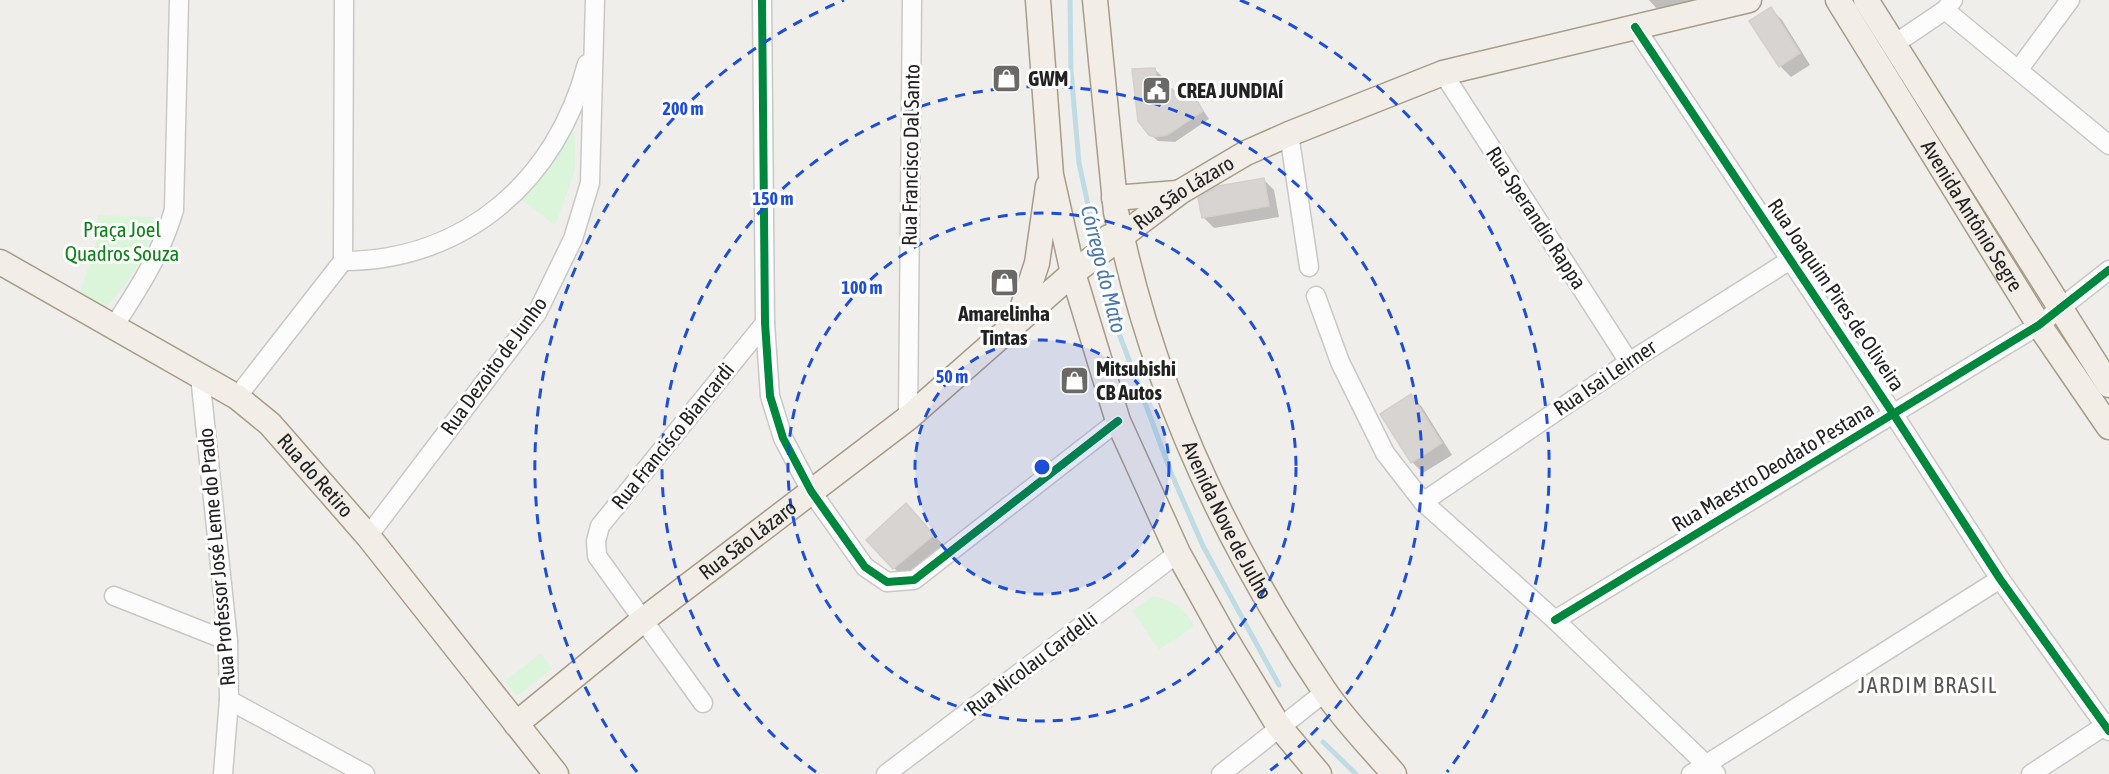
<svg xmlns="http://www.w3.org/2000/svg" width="2109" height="774" viewBox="0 0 2109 774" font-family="'Asap Condensed',sans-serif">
  <rect width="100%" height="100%" fill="#f0eeeb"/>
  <g fill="#daf5da">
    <path d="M570,130l5,2v38l-20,55 -33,-25 23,-28z"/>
    <path d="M98,215l58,2c-8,35 -26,66 -52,92l-24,-16 16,-49z"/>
    <path d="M1153,596c20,5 31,11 41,30l-35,24 -26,-39z"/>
    <path d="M541,653l11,16 -35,27 -12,-15z"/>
  </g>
  <g fill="#0003">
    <path d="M1649,0h58l-43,17z"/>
    <path d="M1771,9l11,11 28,45 -19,12 -11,-11z"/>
    <path d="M1154,69l8,7 2,15 17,7 10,-6 18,27 -34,23 -17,-1 -8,-7z"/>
    <path d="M1263,179l11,11 5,27 -65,11 -11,-11z"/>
    <path d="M1411,396l11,11 30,48 -29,18 -11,-11z"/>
    <path d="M917,516l27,30 -39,33 -11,-11z"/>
  </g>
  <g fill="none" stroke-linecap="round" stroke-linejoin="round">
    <g stroke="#bfdbe3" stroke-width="5">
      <path d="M1070,0l1,71 8,92 18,84"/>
      <path d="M1100,262l11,50 61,163 31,71 76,139"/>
      <path d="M1323,742l33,32"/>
    </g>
  </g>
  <g fill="#d7d4d2" stroke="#d3d0cc" stroke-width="1.5">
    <path d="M1771,7l29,46 -21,14 -30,-46z"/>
    <path d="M1155,68l3,22 14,-1 9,8 10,-7 12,21 -36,24 -12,2 -6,-2 -11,-14 -6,-52z"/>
    <path d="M1264,178l5,28 -67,12 -4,-20 20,-12z"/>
    <path d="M1411,394l31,49 -31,20 -31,-49z"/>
    <path d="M906,503l28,32 -41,34 -27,-29z"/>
  </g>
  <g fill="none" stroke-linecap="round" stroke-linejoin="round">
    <defs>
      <g id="minor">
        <path d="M762,0l3,323 5,73 13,42 28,53 54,76 22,15 27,-2 204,-159"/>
        <path d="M1945,10l164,135"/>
        <path d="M1635,27l259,388 106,164 109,152"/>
        <path d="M1893,45l52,-35 8,-10"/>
        <path d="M2019,69l51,-69"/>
        <path d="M1443,73l186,289"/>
        <path d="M1289,134l20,133"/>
        <path d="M343,261c122,0 214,-81 244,-197"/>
        <path d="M1316,296l24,66 45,91 38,49 132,118 161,154"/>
        <path d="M114,326c25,-38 47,-72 60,-116l5,-210"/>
        <path d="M200,376l28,265 1,59 -6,74"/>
        <path d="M237,397l106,-136 1,-261"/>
        <path d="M908,418l4,-418"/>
        <path d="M1423,502l206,-140 161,-102"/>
        <path d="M368,536l169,-223 36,-74 17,-56 5,-183"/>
        <path d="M114,596l114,45"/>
        <path d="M1555,620l484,-295 70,-55"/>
        <path d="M229,700l136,74"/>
        <path d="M703,703l-106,-147 -1,-15 4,-15 165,-203"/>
        <path d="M886,774l292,-221"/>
        <path d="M1221,774l104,-82"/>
        <path d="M1691,774l309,-195"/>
        <path d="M2031,774l78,-51"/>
      </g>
      <g id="major">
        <path d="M1038,0l13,175 22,98 45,148 60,132 49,88 51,84 41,49"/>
        <path d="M1095,0l21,212 6,25"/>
        <path id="s1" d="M1838,0l201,325 70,102"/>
        <path d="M1866,0l243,385"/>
        <path d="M1114,198l63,-5"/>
        <path id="s2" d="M1109,237h13c36,163 109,315 202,453 20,30 47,57 70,84"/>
        <path id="s3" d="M0,262l237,135 33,27 98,112 188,238"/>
        <path d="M1019,318l18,-55 11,-77"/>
        <path id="s4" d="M516,724l127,-104 265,-202 165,-145 107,-81 66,-39 43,-19 154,-61 306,-73"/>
      </g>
    </defs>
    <use href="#minor" stroke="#c9c8c7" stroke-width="21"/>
    <use href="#major" stroke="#a79c86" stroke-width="27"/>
    <use href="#minor" stroke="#fdfcfc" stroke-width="18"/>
    <use href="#major" stroke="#f3ede7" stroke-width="24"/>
    <defs>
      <g id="cycleway">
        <path d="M762,0l3,323 5,73 13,42 28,53 54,76 22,15 27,-2 204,-159"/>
        <path d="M1635,27l259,388 106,164 109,152"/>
        <path d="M1555,620l484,-295 70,-55"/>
      </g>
    </defs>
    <use href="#cycleway" stroke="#fff" stroke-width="11"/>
    <use href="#cycleway" stroke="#00873e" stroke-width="8"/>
  </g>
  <circle cx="1042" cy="467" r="127" fill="#1d4ed8" fill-opacity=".12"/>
  <g fill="none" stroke="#1d4ed8" stroke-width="3" stroke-dasharray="10 8">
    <circle cx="1042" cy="467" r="127"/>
    <circle cx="1042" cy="467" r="254"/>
    <path d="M816 772A380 380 0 1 1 1268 772"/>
    <path d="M637 772A507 507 0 0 1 844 0M1240 0A507 507 0 0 1 1447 772"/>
  </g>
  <defs>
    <symbol id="shop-square" viewBox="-11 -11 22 22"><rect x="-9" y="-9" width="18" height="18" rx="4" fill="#6a6968" stroke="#fff"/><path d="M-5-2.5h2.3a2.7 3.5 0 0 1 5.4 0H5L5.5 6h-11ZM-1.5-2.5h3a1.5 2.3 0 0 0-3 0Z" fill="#fff"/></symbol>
    <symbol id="civic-square" viewBox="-11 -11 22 22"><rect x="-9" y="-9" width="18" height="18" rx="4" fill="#6a6968" stroke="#fff"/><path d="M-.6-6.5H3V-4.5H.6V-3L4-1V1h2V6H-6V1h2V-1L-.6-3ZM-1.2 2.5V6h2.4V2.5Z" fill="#fff"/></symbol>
  </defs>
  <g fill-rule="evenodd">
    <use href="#shop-square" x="990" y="62" width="33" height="33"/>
    <use href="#civic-square" x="1140" y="74" width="33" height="33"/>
    <use href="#shop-square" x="988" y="266" width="33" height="33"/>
    <use href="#shop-square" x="1058" y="364" width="33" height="33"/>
  </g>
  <g text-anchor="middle" stroke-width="6" stroke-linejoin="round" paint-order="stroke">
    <g font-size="21" font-weight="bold" fill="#222" stroke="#fff" text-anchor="start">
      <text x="1028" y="86">GWM</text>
      <text x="1177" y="98">CREA JUNDIAÍ</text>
      <text x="1004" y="321" text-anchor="middle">Amarelinha<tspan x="1004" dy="24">Tintas</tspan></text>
      <text x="1096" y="376">Mitsubishi<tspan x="1096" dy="24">CB Autos</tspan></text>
    </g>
    <g font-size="21" fill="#222" stroke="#fff">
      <text transform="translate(911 155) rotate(-89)" y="7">Rua Francisco Dal Santo</text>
      <text dy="7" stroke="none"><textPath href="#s4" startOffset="854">Rua São Lázaro</textPath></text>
      <text dy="7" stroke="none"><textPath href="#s1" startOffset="254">Avenida Antônio Segre</textPath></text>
      <text transform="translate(1536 218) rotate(57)" y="7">Rua Sperandio Rappa</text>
      <text transform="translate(1836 295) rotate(56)" y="7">Rua Joaquim Pires de Oliveira</text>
      <text transform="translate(494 366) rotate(-54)" y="7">Rua Dezoito de Junho</text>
      <text transform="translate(1605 378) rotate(-34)" y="7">Rua Isai Leirner</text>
      <text transform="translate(673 436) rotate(-51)" y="7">Rua Francisco Biancardi</text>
      <text transform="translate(1773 467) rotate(-31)" y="7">Rua Maestro Deodato Pestana</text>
      <text dy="7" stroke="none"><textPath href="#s3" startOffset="384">Rua do Retiro</textPath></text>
      <text dy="7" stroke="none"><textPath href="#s2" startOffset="316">Avenida Nove de Julho</textPath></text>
      <text dy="7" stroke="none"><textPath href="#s4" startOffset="296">Rua São Lázaro</textPath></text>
      <text transform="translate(217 557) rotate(-95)" y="7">Rua Professor José Leme do Prado</text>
      <text transform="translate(1032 664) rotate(-37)" y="7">Rua Nicolau Cardelli</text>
    </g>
    <g font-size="21" fill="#0c8416" stroke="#fff">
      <text x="122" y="237">Praça Joel<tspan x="122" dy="24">Quadros Souza</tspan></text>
    </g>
    <g font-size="22" font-style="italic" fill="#4a7aab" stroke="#fff">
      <text transform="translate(1104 269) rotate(76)" y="8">Córrego do Mato</text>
    </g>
    <g font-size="22" letter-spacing="1.5" fill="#555" stroke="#fff">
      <text x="1928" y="693">JARDIM BRASIL</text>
    </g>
  </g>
  <circle cx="1042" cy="467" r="9" fill="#1d4ed8" stroke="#fff" stroke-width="3"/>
  <g font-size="18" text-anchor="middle" font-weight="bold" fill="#1d4ed8" stroke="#fff" stroke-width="6" stroke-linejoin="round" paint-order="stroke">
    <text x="683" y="115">200 m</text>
    <text x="773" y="205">150 m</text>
    <text x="862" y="294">100 m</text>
    <text x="952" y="383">50 m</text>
  </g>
</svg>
